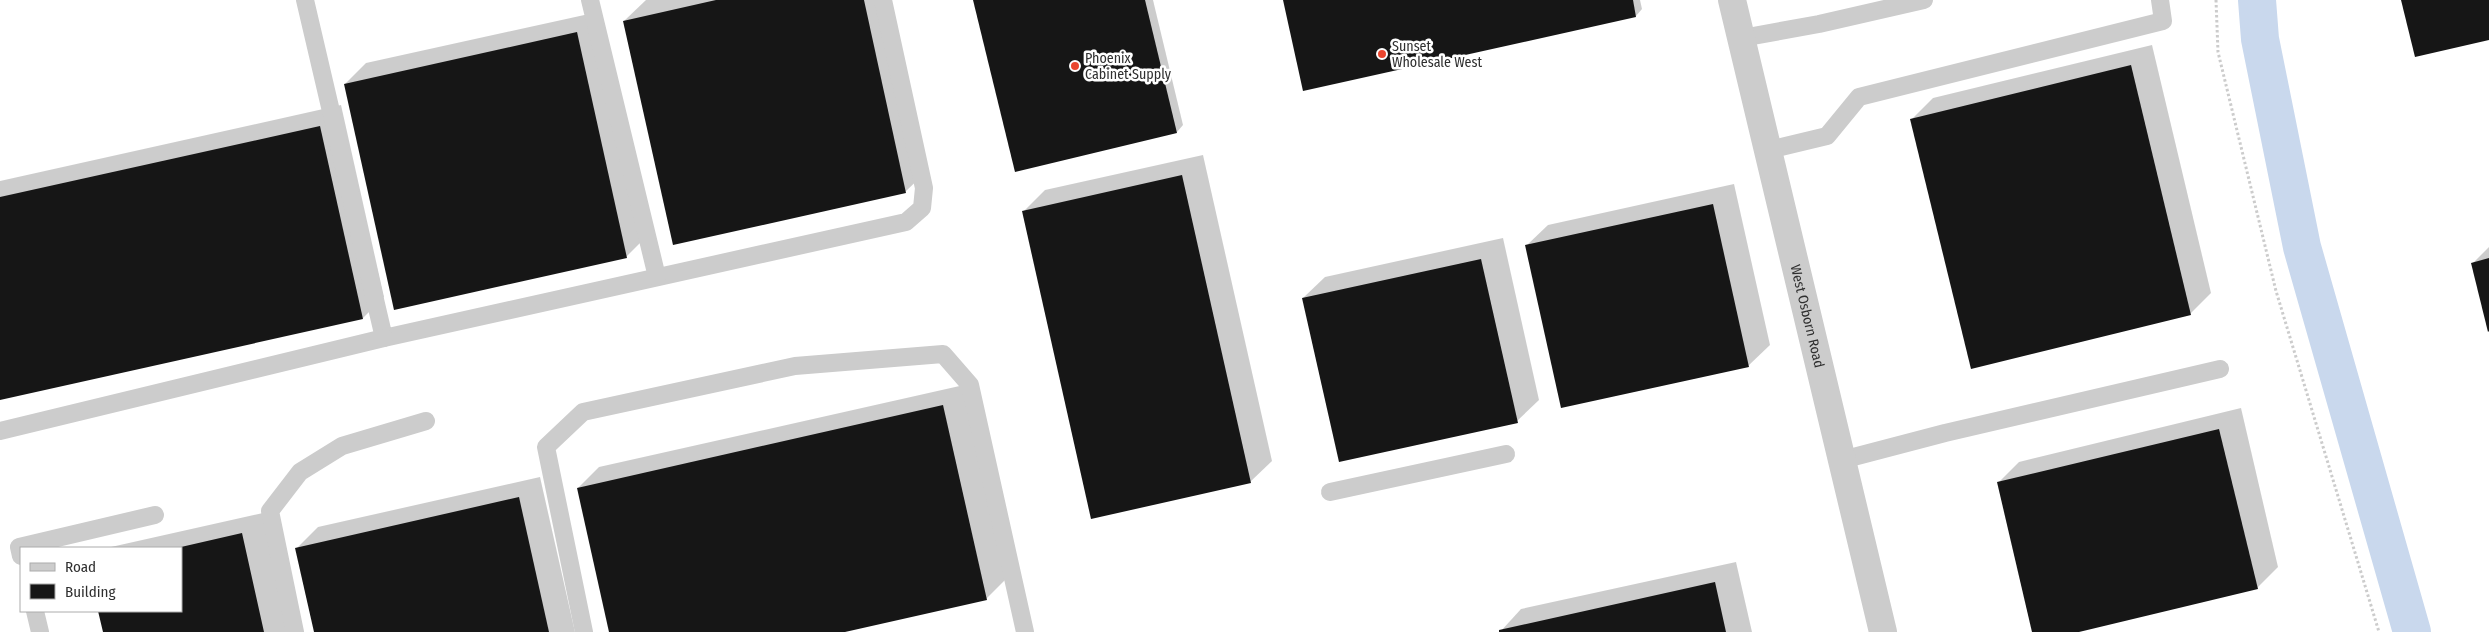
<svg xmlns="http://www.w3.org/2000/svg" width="2489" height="632" viewBox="0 0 2489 632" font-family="'Fira Sans Condensed',sans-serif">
  <rect width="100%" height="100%" fill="#fff"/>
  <g fill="#0003">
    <path d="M646,0h243l38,171 -22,21 -281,-171z"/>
    <path d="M975,0h178l30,125 -6,7 -161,39z"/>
    <path d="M1284,0h356l2,9 -6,7z"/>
    <path d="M598,12l50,223 -22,22 -281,-173 21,-21z"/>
    <path d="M2152,45l59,248 -21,21 -278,-195 21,-21z"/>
    <path d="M341,105l43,192 -21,21 -363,81v-218z"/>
    <path d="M1203,155l69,306 -22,21 -226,-271 21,-21z"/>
    <path d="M1734,184l36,161 -22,21 -222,-120 22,-21z"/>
    <path d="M1503,238l36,162 -22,21 -214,-123 22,-21z"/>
    <path d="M2489,247v82l-16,-66z"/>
    <path d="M964,385l43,193 -21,21 -146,33h-230l-32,-144 21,-21z"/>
    <path d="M2241,408l37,159 -21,21 -184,44h-39l-36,-149 21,-21z"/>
    <path d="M540,477l35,155h-260l-18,-84 21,-21z"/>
    <path d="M263,513l27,119h-186l-4,-21h81v-63h-71l1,-1z"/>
    <path d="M1736,562l16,70h-252l21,-23z"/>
  </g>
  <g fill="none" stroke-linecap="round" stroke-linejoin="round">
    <path stroke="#c9d8ed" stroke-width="38" d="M2257,0l3,39 42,208 110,385"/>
  </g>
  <g fill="#161616">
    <path d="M716,0h148l42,193 -233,52 -50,-224z"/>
    <path d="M973,0h172l32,133 -162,39z"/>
    <path d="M1283,0h350l3,17 -333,74z"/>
    <path d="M2401,0h88v40l-74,17z"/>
    <path d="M577,32l50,226 -233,52 -50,-226z"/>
    <path d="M2131,65l60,250 -220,54 -61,-250z"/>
    <path d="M320,126l43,193 -363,81v-203z"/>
    <path d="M1182,175l69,308 -160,36 -69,-308z"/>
    <path d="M1713,204l36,163 -188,41 -36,-163z"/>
    <path d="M2489,258v73l-1,1 -17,-69z"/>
    <path d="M1481,259l37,164 -179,39 -37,-164z"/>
    <path d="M943,405l44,195 -142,32h-236l-32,-144z"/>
    <path d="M2219,429l39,160 -179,43h-47l-35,-150z"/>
    <path d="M519,497l30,135h-235l-19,-84z"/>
    <path d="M242,533l22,99h-161l-5,-21h83v-64z"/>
    <path d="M1715,582l11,50h-227v-2z"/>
  </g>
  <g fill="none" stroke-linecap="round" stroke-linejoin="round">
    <path stroke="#ccc" stroke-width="3" stroke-dasharray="2.5 2.5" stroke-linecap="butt" d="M2216,0l2,52 58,239 103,341"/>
    <g stroke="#ccc" stroke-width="18">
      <path d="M305,0l79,338 522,-116 16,-14 2,-20 -41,-188"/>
      <path d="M590,0l67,277"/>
      <path d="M1742,38l77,-14 105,-24"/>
      <path d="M1768,150l59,-14 32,-39 304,-76 -3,-21"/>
      <path d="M0,431l384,-93"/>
      <path d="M1842,460l103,-27 275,-64"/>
      <path d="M1330,492l176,-38"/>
      <path d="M21,556l-2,-9 136,-32"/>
      <path d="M35,611l5,21"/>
      <path d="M295,632l-25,-121 30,-39 42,-26 84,-25"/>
      <path d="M584,632l-38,-185 37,-35 212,-46 148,-12 27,31 55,247"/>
    </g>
    <path stroke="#ccc" stroke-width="28" id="s1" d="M1732,0l151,632"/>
  </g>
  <g fill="#ea452e" stroke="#fff" stroke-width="2">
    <circle cx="1382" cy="54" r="5"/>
    <circle cx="1075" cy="66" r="5"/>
  </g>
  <g text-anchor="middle" stroke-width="5" stroke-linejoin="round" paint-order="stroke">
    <g font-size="14" fill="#2f2f2f" stroke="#fff" text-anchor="start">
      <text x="1392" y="51">Sunset<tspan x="1392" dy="16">Wholesale West</tspan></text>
      <text x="1085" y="63">Phoenix<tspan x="1085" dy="16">Cabinet Supply</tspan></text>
    </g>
    <g font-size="14" fill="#2f2f2f" stroke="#fff">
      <text dy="5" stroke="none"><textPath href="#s1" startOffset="325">West Osborn Road</textPath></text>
    </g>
  </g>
  <rect x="20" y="547" width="162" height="65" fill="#ffffff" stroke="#acacac"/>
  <rect x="30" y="563" width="25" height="8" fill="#cccccc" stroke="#acacac"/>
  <text x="65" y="572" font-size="15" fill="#2f2f2f">Road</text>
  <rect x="30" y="584" width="25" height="15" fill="#161616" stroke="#acacac"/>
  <text x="65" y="597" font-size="15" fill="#2f2f2f">Building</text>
</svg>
